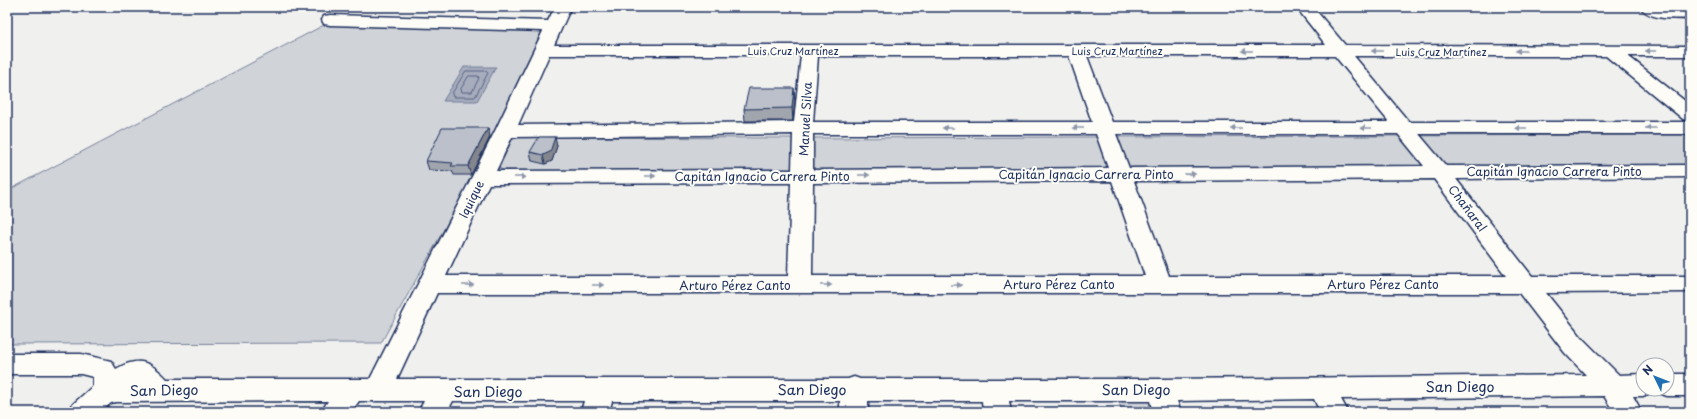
<svg xmlns="http://www.w3.org/2000/svg" width="1697" height="419" viewBox="0 0 1697 419" font-family="'Playpen Sans',sans-serif">
<style>
.green{fill:#d0d3d8;stroke:#76819b}
.water{fill:#a7adbd;stroke:#6f7b97}
.lines{fill:none;stroke-linecap:round;stroke-linejoin:round}
.shore{stroke:#536184;stroke-width:1}
.minor-casing{stroke:#1b2f5e;stroke-width:3}
.minor{fill:#fdfcf7;fill-rule:evenodd}
.wall{fill:#a1a5ae;stroke:#1b2f5e}
.shaded-wall{fill:#83868d;stroke:#1b2f5e}
.building{fill:#bbc0ca;stroke:#1b2f5e}
.oneway{fill:#8c96aa}
.labels{text-anchor:middle;dominant-baseline:central;stroke-width:4;stroke-linejoin:round;paint-order:stroke}
.far-street-label{font-size:10px;fill:#1b2f5e;stroke:#fdfcf7}
.street-label{font-size:12px;fill:#1b2f5e;stroke:#fdfcf7}
.near-street-label{font-size:14px;fill:#1b2f5e;stroke:#fdfcf7}
</style>
<rect width="100%" height="100%" fill="#f0f0ee"/>
<filter id="ink" filterUnits="userSpaceOnUse"><feTurbulence type="fractalNoise" baseFrequency=".025" numOctaves="2"/><feDisplacementMap in="SourceGraphic" scale="8" xChannelSelector="R" yChannelSelector="G"/><feConvolveMatrix kernelMatrix="1 2 1 2 8 2 1 2 1" color-interpolation-filters="sRGB"/></filter>
<g filter="url(#ink)">
<path class="green" d="M324,25L543,30L495,137L381,343L7,344V191Z
M1690,135V168L601,172L503,170L499,168L512,140L518,137L797,138Z
M1117,395H1147L1153,412H1122Z"/>
<path class="water" d="M464,67H496L477,101H443Z"/>
<g class="lines">
<path class="shore" d="M466,71H486L488,73L475,97H453L452,94Z
M469,76H478L479,78L472,92H462L461,89Z"/>
<g class="minor-casing">
<path id="minor" d="M555,7H571L554,45H1326L1296,7H1313L1345,45L1690,46V56H1628L1690,105V121L1683,119L1606,56H1354L1409,122H1690V134H1419L1446,166L1690,165V177L1456,179L1532,276H1690V292L1546,293L1583,339L1619,375L1643,374V389H1654L1653,392L1643,396H1633L1642,412H1614L1604,396L1341,399L1348,412H1320L1314,399L1177,401L1181,412H1153L1150,401H1009L1011,412H983L982,401H868V412H840V401H612L609,412H581L584,401H453L447,412H418L424,401H359L351,412H321L328,401L116,402L111,403L101,412H69L73,404L93,386V377L81,374H7V354H81L111,361L116,369C139,356 150,361 167,379H370L495,131L543,31L330,25L324,24L322,20L324,16L330,15L548,21ZM549,55H801L794,122L518,125ZM818,56H1069L1092,122H813ZM1087,56H1335L1389,122H1112ZM793,134L792,170L496,171L512,137ZM813,134H1096L1108,168L813,170ZM1116,134H1398L1424,166L1129,168ZM1434,179L1506,276H1169L1134,181ZM1112,181L1145,276H812L813,183ZM791,183L788,276H446L489,184ZM437,293H1519L1565,353L1586,375L1160,379H860L854,377L848,379H397Z
M1640,7L1690,9V19C1675,18 1650,21 1640,7Z
M1667,374H1690V396H1667L1657,392L1656,389H1667Z"/>
</g>
<use href="#minor" class="minor"/>
</g>
<path class="wall" d="M795,101L793,121H745L744,109Z
M488,128L490,137L471,175H454L452,171L429,170L426,161Z
M555,137L557,146L552,161L545,164L532,161L530,152Z"/>
<path class="shaded-wall" d="M794,88L795,101L793,121L792,108Z
M488,128L490,137L471,175L468,166Z
M555,137L557,146L552,161L545,164L543,155Z"/>
<path class="building" d="M749,88H794L792,108L744,109Z
M442,128H488L468,166H451L453,163L426,161Z
M539,137H555L550,152L543,155L530,152Z"/>
<defs><path id="oneway-solid" d="M-6-.8H1V-3.2L6.5 0L1 3.2V.8H-6Z"/></defs>
<g class="oneway">
<use href="#oneway-solid" transform="translate(1247 51) rotate(-180)"/>
<use href="#oneway-solid" transform="translate(1377 51) rotate(-180)"/>
<use href="#oneway-solid" transform="translate(1521 51) rotate(-180)"/>
<use href="#oneway-solid" transform="translate(1651 51) rotate(-180)"/>
<use href="#oneway-solid" transform="translate(948 128) rotate(180)"/>
<use href="#oneway-solid" transform="translate(1078 128) rotate(180)"/>
<use href="#oneway-solid" transform="translate(1236 128) rotate(180)"/>
<use href="#oneway-solid" transform="translate(1366 128) rotate(180)"/>
<use href="#oneway-solid" transform="translate(1521 128) rotate(180)"/>
<use href="#oneway-solid" transform="translate(1651 128) rotate(180)"/>
<use href="#oneway-solid" transform="translate(1190 174) rotate(-1)"/>
<use href="#oneway-solid" transform="translate(864 175)"/>
<use href="#oneway-solid" transform="translate(650 176)"/>
<use href="#oneway-solid" transform="translate(520 177)"/>
<use href="#oneway-solid" transform="translate(468 285)"/>
<use href="#oneway-solid" transform="translate(598 285)"/>
<use href="#oneway-solid" transform="translate(826 285)"/>
<use href="#oneway-solid" transform="translate(956 285)"/>
</g>
</g>
<g class="labels">
<g class="far-street-label">
<text x="793" y="50">Luis Cruz Martínez</text>
<text x="1117" y="50">Luis Cruz Martínez</text>
<text x="1441" y="51">Luis Cruz Martínez</text>
</g>
<g class="street-label">
<text transform="translate(805 119) rotate(-87)">Manuel Silva</text>
<text x="1554" y="171">Capitán Ignacio Carrera Pinto</text>
<text x="1086" y="174">Capitán Ignacio Carrera Pinto</text>
<text x="762" y="176">Capitán Ignacio Carrera Pinto</text>
<text transform="translate(471 199) rotate(-64)">Iquique</text>
<text transform="translate(1468 208) rotate(53)">Chañaral</text>
<text x="1059" y="284">Arturo Pérez Canto</text>
<text x="1383" y="284">Arturo Pérez Canto</text>
<text x="735" y="285">Arturo Pérez Canto</text>
</g>
<g class="near-street-label">
<text x="1460" y="386">San Diego</text>
<text x="812" y="389">San Diego</text>
<text x="1136" y="389">San Diego</text>
<text transform="translate(164 390) rotate(-1)">San Diego</text>
<text x="488" y="391">San Diego</text>
</g>
</g>
<rect width="1697" height="419" fill="none" stroke="#fdfcf7" stroke-width="24"/>
<rect x="12" y="12" width="1673" height="395" fill="none" stroke="#1b2f5e" stroke-width="1.5" filter="url(#ink)"/>
<g transform="translate(1655 377) rotate(313)"><circle r="19" fill="#fdfcf7" stroke="#a3aaba"/>
<path d="M0-3L7 15L0 10L-7 15Z" fill="#1f6fb2"/>
<text y="-6" font-size="11" font-weight="bold" text-anchor="middle" fill="#1b2f5e">N</text>
</g>
</svg>
